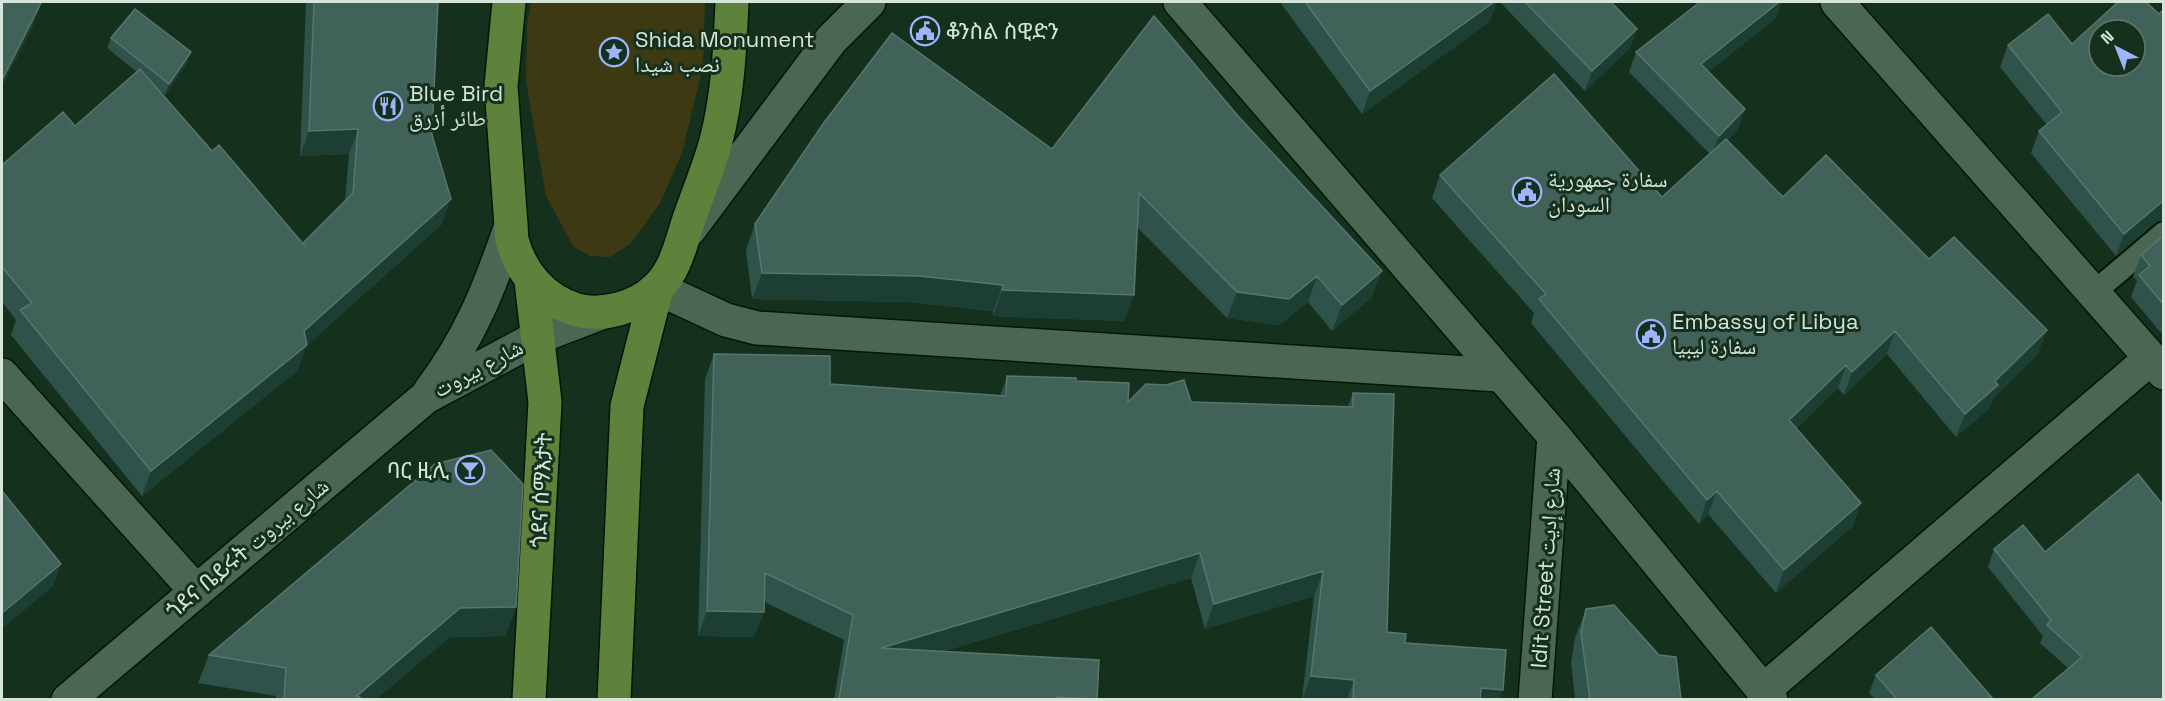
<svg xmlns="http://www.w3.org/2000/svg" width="2165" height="701" viewBox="0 0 2165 701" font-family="'Space Grotesk','Noto Naskh Arabic','Noto Sans Ethiopic',sans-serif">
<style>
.green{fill:#3d3a13}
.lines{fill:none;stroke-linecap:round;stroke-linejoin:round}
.service-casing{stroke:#011808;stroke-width:26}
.minor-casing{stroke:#011808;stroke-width:36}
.secondary-casing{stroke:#011808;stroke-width:36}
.primary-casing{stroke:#011808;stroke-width:36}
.service{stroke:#4b6753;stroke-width:22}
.minor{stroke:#4b6753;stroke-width:33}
.secondary{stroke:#4b6753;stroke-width:33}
.primary{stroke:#5e813c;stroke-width:33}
.wall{fill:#2f524a}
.shaded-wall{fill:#1d3e32}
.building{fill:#406259;stroke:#58766d;stroke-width:1.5;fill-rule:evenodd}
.labels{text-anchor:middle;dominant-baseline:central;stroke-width:6;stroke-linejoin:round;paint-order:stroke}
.poi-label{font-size:22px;fill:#d5e5d9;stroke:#16301e;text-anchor:start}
.street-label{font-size:22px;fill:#d5e5d9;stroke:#16301e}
</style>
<rect width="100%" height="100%" fill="#16301e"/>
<path class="green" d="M531,2H705L703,66L682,153L660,203L631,243L610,257L590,256L573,246L546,196L526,81L527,27Z"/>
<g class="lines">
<g class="service-casing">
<path id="service" d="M2093,293L2164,233"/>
</g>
<g class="minor-casing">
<path id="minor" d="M1180,2L1554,436L1771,700
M1837,2L2164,373
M657,288L726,320L757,328L1499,375
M2,375L196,591
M1764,690L2151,358
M1535,700L1554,436"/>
</g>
<g class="secondary-casing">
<path id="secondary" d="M689,230L831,40L869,2
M430,391C470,338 490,287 511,225
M68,700L426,397L538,337L606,311"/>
</g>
<g class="primary-casing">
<path id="primary" d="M509,2L501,86L512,240C521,273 543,300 577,310C603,317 638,307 657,288C676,270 681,243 689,219C698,193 709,167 716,141C728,95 730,48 732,2
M529,700L545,402L531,281
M614,700L627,406L657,288"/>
</g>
<use href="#service" class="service"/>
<use href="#minor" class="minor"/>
<use href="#secondary" class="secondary"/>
<use href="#primary" class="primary"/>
</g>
<path class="wall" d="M306,2H438L432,135L442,224L306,346L298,370L142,496L11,335L16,320L2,302V165L75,126L137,72L107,48L111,38L187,63L165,95L158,89L212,151L303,244L304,242L345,201L349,154L300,156Z
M1280,2H1497L1489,22L1362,114Z
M1500,2H1611L1637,29L1630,48L1585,91Z
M2159,14L2156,222L2116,256L2031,153L2039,131L2047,125L2000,67L2008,45L2072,44Z
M1776,18L1708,72L1745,109L1738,129L1727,140L1783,197L1929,259L2038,354L1993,398L1990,408L1956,437L1887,354L1844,395L1838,388L1797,428L1853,526L1776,593L1708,514L1699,524L1531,323L1534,313L1432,198L1440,175L1662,197L1710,154L1629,72L1636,52Z
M1052,149L1372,297L1332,331L1308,302L1279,325L1227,318L1137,227L1134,295L1124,321L993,316V311L909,302L752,299L746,250L755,224Z
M2163,236V335L2131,297L2137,281L2133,277L2141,255Z
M714,354L830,384L1000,396L1007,376L1076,381L1128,402H1191L1348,406L1353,393L1387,632L1500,699H1302L1314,596L1205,629L1191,578L944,651L1097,699H834L844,640L764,602V612L754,637L698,636L705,379Z
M435,464L506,636L450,637L376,699H276V696L198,683L209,655Z
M1994,549L2045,552L2163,699L2069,669L2040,643L2043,636L1988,567Z
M1586,609L1681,699H1575L1571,662L1575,638Z
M1876,675L1993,699H1875L1869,693Z"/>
<path class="shaded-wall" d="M1494,2H1497L1489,22L1362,114L1370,91Z
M1779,2H1782L1776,18L1693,84L1701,64Z
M41,3L33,26L2,87V80Z
M1637,29L1630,48L1585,91L1592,71Z
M191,52L187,63L165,95L169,84Z
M1745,109L1738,129L1711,156L1719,136Z
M358,129L349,154L300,156L309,131Z
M451,199L442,224L306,346L298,370L142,496L151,471L304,331Z
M2163,201V221L2156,222L2116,256L2124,234Z
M1382,271L1372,297L1332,331L1342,305Z
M762,273L919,276L1003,285L993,311L909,302L752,299Z
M1317,276L1308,302L1279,325L1227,318L1237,292Z
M1002,290L1134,295L1124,321L993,316Z
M2047,330L2038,354L1993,398L1990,408L1956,437L1965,414L1995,381Z
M1895,331L1887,354L1844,395L1852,372Z
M1846,365L1838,388L1781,443L1789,420Z
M1717,491L1708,514L1699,524L1707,500Z
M1861,503L1853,526L1776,593L1784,570Z
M1200,553L1191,578L871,673L881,648Z
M61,564L53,586L2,629V613Z
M1323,571L1314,596L1205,629L1214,604Z
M516,607L506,636L450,637L376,699H356L357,696L460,608Z
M707,611L764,612L754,637L698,636Z
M1311,676L1354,680L1347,699H1302Z
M1481,688L1503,690L1500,699H1477Z
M1056,697L1097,699H1055Z"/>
<path class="building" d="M2,2H39L41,3L2,80Z
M314,2H438L432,135L451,199L304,331L307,345L151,471L20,310L32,303L2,267V165L63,112L75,126L140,69L212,151L219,145L304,245V242L353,193L358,129L309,131Z
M1305,2H1494L1370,91Z
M1525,2H1611L1637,29L1592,71Z
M1700,2H1779L1701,64L1745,109L1719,136L1636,52Z
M2118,2H2146L2159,14L2163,10V201L2124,234L2039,131L2062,112L2008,45L2048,14L2072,44ZM2099,30H2135V66H2099Z
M135,9L191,52L169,84L111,38Z
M1154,16L1238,116L1382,271L1342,305L1317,276L1289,299L1237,292L1139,193L1134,295L1002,290L1003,285L919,276L762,273L755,224L823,124L892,33L1052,149Z
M1554,74L1662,197L1726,139L1783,197L1826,155L1929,259L1954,237L2047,330L1995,381L1998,385L1965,414L1895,331L1852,372L1846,365L1789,420L1861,503L1784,570L1717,491L1707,500L1539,299L1546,294L1440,175Z
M2163,236V304L2139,275L2150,266L2141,255Z
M714,354L830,356V384L1006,396L1007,376L1076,378V381L1129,383L1128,402L1146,384L1166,385L1184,380L1191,402L1353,407V393L1394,394L1387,632L1406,634L1405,643L1506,650L1503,690L1481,688L1480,699H1353L1354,680L1311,676L1323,571L1214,604L1200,553L881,648L1099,660L1097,699L1056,697L1057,699H839L853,615L765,573L764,612L707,611Z
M491,450L523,484L516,607L460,608L357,696L362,699H284L286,668L209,655L435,464Z
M2138,474L2163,505V699H2032L2082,657L2047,625L2051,620L1994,549L2023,525L2045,552Z
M2,491L61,564L2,613Z
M1614,605L1659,655L1676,657L1681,699H1590L1581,633L1586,609Z
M1931,627L1993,699H1897L1876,675Z"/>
<defs>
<g id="civic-ring" transform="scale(1.5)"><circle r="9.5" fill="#16301e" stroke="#a0b3fd" stroke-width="1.5"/><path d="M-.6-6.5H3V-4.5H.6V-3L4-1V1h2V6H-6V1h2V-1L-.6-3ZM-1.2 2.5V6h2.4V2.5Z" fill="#a0b3fd"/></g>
<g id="sight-ring" transform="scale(1.5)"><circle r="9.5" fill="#16301e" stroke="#a0b3fd" stroke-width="1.5"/><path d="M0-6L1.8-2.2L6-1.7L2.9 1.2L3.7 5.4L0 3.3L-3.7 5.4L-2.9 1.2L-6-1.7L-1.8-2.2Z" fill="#a0b3fd"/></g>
<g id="restaurant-ring" transform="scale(1.5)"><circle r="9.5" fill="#16301e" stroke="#a0b3fd" stroke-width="1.5"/><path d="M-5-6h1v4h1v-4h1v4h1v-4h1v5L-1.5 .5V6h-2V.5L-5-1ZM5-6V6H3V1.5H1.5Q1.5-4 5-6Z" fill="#a0b3fd"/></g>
<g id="bar-ring" transform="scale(1.5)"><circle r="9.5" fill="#16301e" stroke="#a0b3fd" stroke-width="1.5"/><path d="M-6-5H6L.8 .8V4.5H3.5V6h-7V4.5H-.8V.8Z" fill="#a0b3fd"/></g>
</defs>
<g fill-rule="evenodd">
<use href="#civic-ring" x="925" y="31"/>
<use href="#sight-ring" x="614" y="52"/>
<use href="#restaurant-ring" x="388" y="106"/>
<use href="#civic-ring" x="1527" y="192"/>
<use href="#civic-ring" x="1651" y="334"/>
<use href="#bar-ring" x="470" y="470"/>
</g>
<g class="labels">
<g class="poi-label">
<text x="946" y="31">ቆንስል ስዊድን</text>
<text x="635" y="39">Shida Monument<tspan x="635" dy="25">نصب شيدا</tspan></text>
<text x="409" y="93">Blue Bird<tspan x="409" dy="25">طائر أزرق</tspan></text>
<text x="1548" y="179">سفارة جمهورية<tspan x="1548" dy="25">السودان</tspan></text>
<text x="1672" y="321">Embassy of Libya<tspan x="1672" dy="25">سفارة ليبيا</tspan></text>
<text x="449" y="470" text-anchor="end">ባር ዚሊ</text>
</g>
<g class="street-label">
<text transform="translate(478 368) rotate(-28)">شارع بيروت</text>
<text transform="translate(541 490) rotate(-87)">ጎደና ሰማእታት</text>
<text transform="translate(247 548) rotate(-40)">ጎደና ቤይሩት شارع بيروت</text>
<text transform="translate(1545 568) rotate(-86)">Idit Street شارع إديت</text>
</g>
</g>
<rect width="2165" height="701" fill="none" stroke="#d5e5d9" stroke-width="6"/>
<g transform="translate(2117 48) rotate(318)"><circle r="28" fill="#16301e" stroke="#627869" stroke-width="1.5"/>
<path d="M0-4.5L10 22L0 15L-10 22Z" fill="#a0b3fd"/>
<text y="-9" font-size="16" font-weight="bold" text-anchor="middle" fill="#d5e5d9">N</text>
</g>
</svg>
